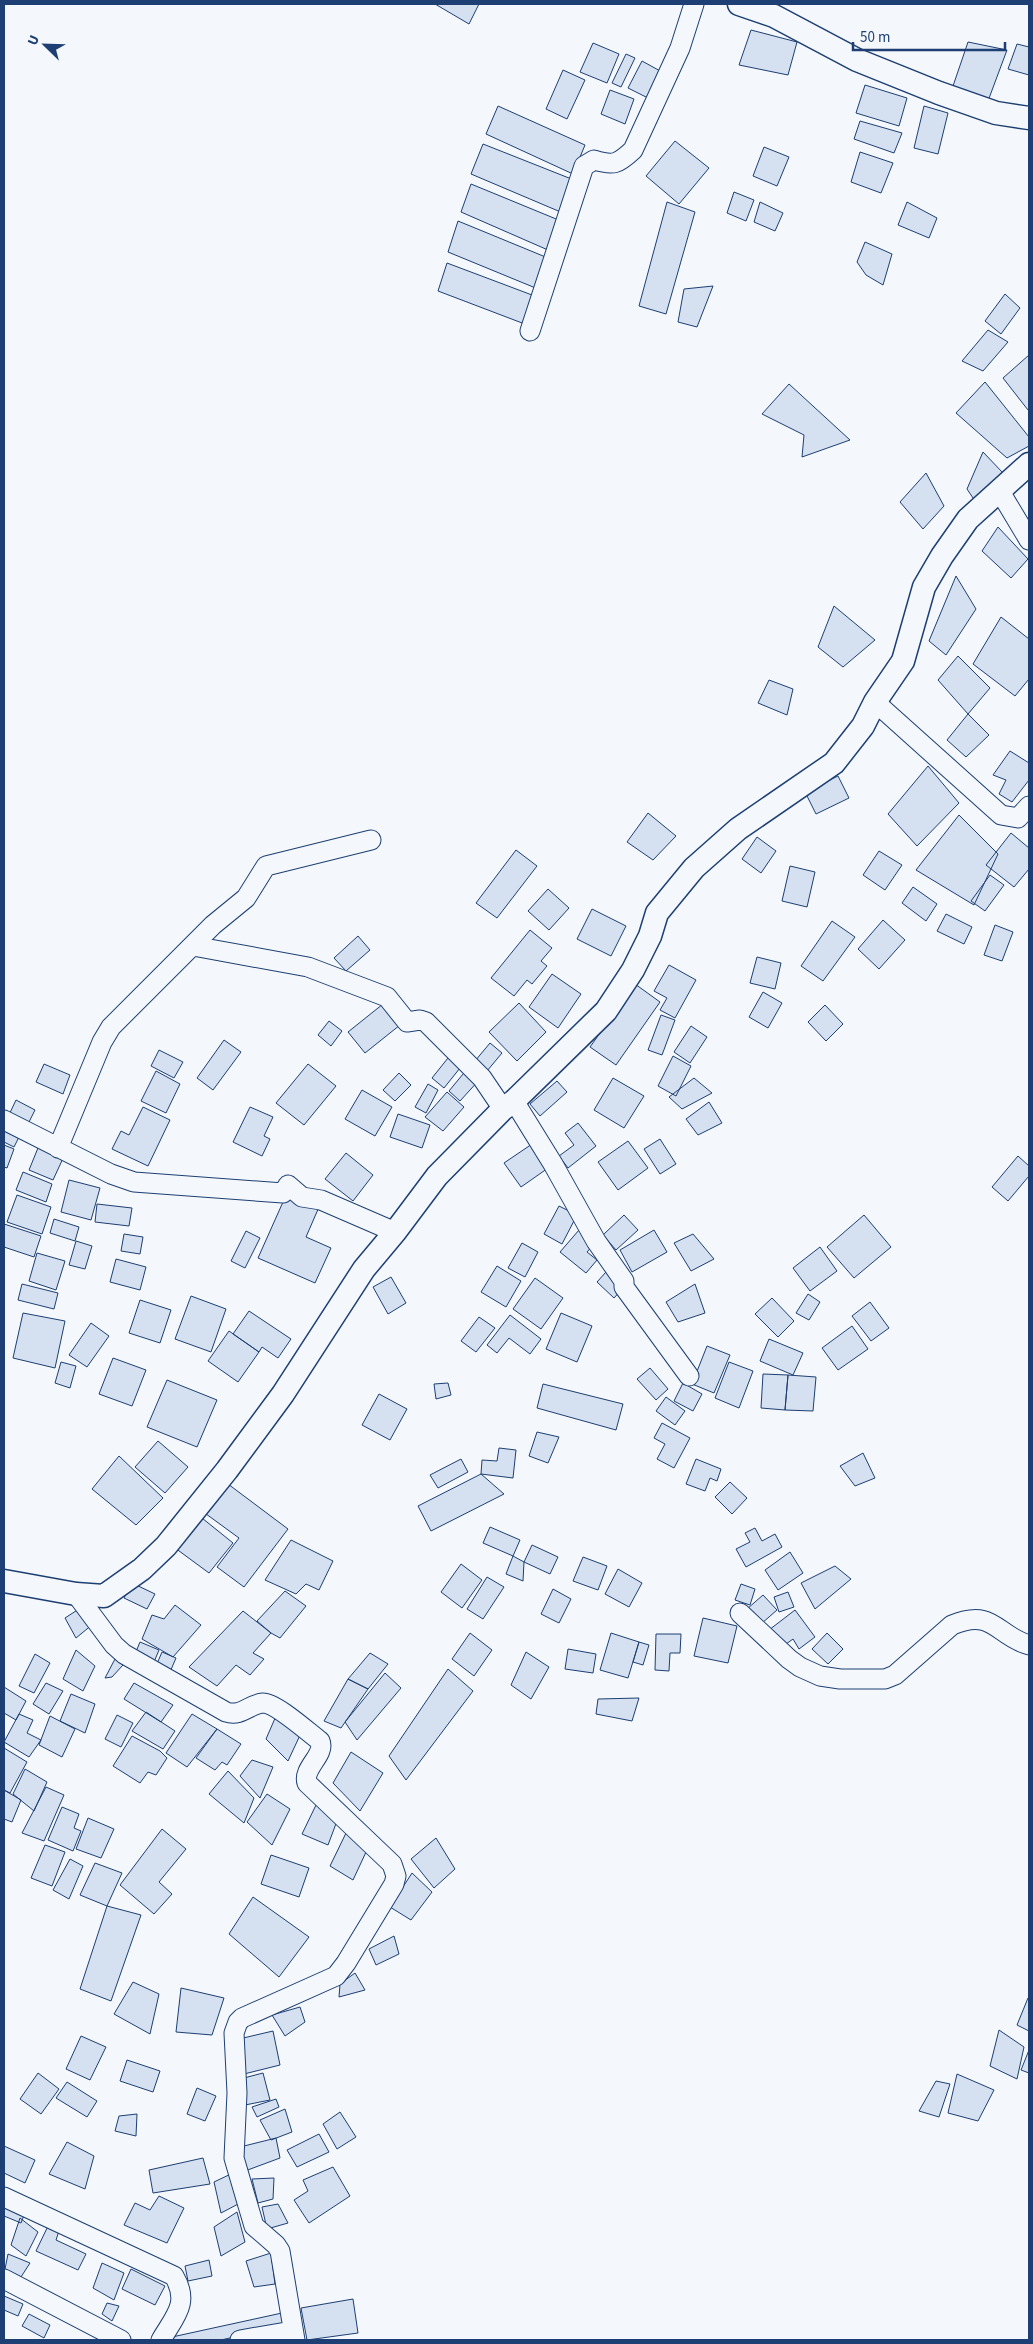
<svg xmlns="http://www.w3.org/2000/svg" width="1033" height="2344" viewBox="0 0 1033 2344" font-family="'Source Sans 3',sans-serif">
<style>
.building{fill:#d5e0f0;stroke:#1d3f73}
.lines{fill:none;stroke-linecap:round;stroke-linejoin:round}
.minor-casing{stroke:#1d3f73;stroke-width:21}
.tertiary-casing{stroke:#1d3f73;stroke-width:25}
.minor{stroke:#f4f7fb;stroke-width:19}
.tertiary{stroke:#f4f7fb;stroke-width:22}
</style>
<rect width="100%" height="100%" fill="#f4f7fb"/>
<path class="building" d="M435,4H479L469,24Z
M751,30L797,42L788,75L739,65Z
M968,42L1007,50L988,101L952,89Z
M593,43L619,54L607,83L580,72Z
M1017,44L1029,47V75L1008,69Z
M626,54L635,58L621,87L612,83Z
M642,61L662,72L648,98L628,88Z
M563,70L585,80L567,119L546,109Z
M865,85L907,98L899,126L856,113Z
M610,90L634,99L625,124L601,114Z
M498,106L585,145L573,174L486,134Z
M924,106L948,113L938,154L914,148Z
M860,121L902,133L894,153L854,139Z
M675,141L709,168L679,204L646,176Z
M483,144L574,180L563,213L471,174Z
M764,147L789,157L777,186L753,176Z
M860,152L893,163L881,193L851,182Z
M471,184L561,221L548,250L461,212Z
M734,192L754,200L746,221L727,213Z
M667,202L695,212L666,314L639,306Z
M760,202L783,213L775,231L754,222Z
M907,202L937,218L929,238L898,225Z
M458,221L548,258L538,289L448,252Z
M865,242L892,254L883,285L866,275L857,262Z
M447,263L540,298L530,326L438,291Z
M713,286L697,327L678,322L684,289Z
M1005,294L1020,308L1001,334L985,321Z
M988,330L1008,342L983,371L962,361Z
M1029,355V409L1028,410L1003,378Z
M985,382L1029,437V446L1007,458L956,413Z
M789,384L850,440L802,457L804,435L762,414Z
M983,452L1004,474L977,504L967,489Z
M926,473L944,506L923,529L900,502Z
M998,527L1028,559L1011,578L982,551Z
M956,576L976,609L946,655L929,641Z
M834,606L875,640L843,667L818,647Z
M1001,617L1029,639V679L1015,696L973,664Z
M958,656L990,688L968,714L938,680Z
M769,680L793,689L787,715L758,703Z
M968,714L989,735L966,757L947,740Z
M1010,751L1029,763V780L1012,802L999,794L1006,780L993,775Z
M928,766L959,803L917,846L888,814Z
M838,776L849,798L816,814L805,792Z
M648,813L676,836L653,860L627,842Z
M959,815L998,854L974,905L916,870Z
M1011,833L1029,848V869L1014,887L986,865Z
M757,837L776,851L761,873L742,859Z
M516,850L537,866L497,918L476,903Z
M879,851L902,865L885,890L863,875Z
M790,866L815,872L807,907L782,901Z
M990,875L1004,885L985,911L971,901Z
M913,887L937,904L926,921L902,903Z
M548,889L569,908L549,930L528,911Z
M592,909L626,926L611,956L577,939Z
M946,914L972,927L964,944L937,931Z
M883,920L905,940L879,969L858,949Z
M832,921L855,937L823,981L801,966Z
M995,925L1013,932L1002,961L984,955Z
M530,930L552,948L541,961L547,966L532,984L527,980L514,996L491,978Z
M358,936L370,950L346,971L334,958Z
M757,957L781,963L775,989L750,983Z
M669,965L696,980L675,1018L660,1010L667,998L654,991Z
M552,974L581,994L558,1028L529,1007Z
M635,984L660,1002L616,1065L590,1047Z
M763,992L782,1003L768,1028L749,1017Z
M519,1003L546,1032L517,1061L489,1032Z
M383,1004L400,1025L365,1053L348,1032Z
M825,1005L843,1024L826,1041L808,1022Z
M661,1015L675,1020L662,1055L648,1050Z
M329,1021L342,1031L331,1046L318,1035Z
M691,1026L707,1037L690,1063L674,1052Z
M224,1040L241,1052L213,1090L197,1078Z
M490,1043L502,1053L487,1071L475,1061Z
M159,1050L183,1062L174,1078L151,1066Z
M673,1056L691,1066L676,1096L658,1086Z
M448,1058L460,1068L444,1088L432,1078Z
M44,1064L70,1075L63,1094L36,1082Z
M308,1064L336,1086L304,1125L276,1103Z
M468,1068L480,1079L460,1101L449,1091Z
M156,1071L180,1084L166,1113L141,1101Z
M399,1073L411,1085L395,1101L383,1090Z
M613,1078L644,1096L624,1128L594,1110Z
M694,1078L712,1093L682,1109L669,1097Z
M557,1081L567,1092L540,1116L530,1104Z
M428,1084L438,1090L426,1113L415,1107Z
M362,1090L392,1107L375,1136L345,1119Z
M447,1092L464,1107L443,1131L425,1117Z
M16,1100L35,1110L26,1128L8,1117Z
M709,1102L722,1123L698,1135L686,1119Z
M143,1107L170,1120L148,1166L112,1149L121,1131L129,1135Z
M250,1107L273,1117L264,1136L270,1139L262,1156L233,1142Z
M398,1114L430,1125L422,1148L390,1137Z
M578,1123L596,1146L568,1168L559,1156L574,1145L565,1133Z
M4,1125L21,1133L14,1147L4,1142Z
M660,1139L676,1164L660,1174L644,1149Z
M628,1141L648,1168L618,1190L598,1162Z
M535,1142L551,1166L521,1187L504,1163Z
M40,1143L65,1154L53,1180L29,1170Z
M4,1145L14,1149L7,1168L4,1167Z
M346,1153L373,1175L353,1201L325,1179Z
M1018,1156L1029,1166V1176L1008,1201L992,1187Z
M23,1172L52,1184L46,1202L16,1190Z
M69,1180L100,1188L91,1220L61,1212Z
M287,1193L319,1207L306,1237L331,1248L315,1283L258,1258Z
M17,1195L51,1207L42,1234L7,1222Z
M97,1204L132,1208L129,1226L95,1222Z
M559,1206L577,1215L562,1244L544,1234Z
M624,1215L638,1230L616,1250L603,1235Z
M864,1215L891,1247L854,1278L827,1247Z
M54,1219L79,1227L75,1241L50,1233Z
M4,1224L41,1236L34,1257L4,1247Z
M579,1230L595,1243L587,1252L597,1260L586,1273L560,1252Z
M654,1230L667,1252L632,1272L620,1250Z
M246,1231L260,1238L245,1268L231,1261Z
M124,1234L143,1237L140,1254L121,1251Z
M693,1234L714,1259L691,1271L674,1243Z
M76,1241L92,1246L85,1269L69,1265Z
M522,1243L538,1252L525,1277L508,1268Z
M820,1247L837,1271L810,1291L793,1268Z
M37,1253L65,1261L56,1290L29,1281Z
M116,1259L146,1267L140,1290L110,1282Z
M497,1266L521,1281L506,1307L481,1292Z
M606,1272L623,1288L614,1298L597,1282Z
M391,1277L406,1303L388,1314L373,1287Z
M535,1278L563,1298L541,1329L513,1309Z
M22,1284L58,1293L54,1309L18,1300Z
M695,1284L705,1313L678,1322L666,1302Z
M808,1294L820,1302L809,1320L796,1313Z
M191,1296L226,1309L211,1352L175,1339Z
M772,1298L794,1321L778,1337L755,1314Z
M140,1300L171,1310L160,1343L129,1333Z
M870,1302L889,1328L871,1341L852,1316Z
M249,1311L291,1339L278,1358L262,1347L259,1352L233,1334Z
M23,1313L65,1321L55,1368L13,1358Z
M561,1313L592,1326L577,1362L546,1349Z
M510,1315L541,1339L530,1354L509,1338L497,1353L487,1345Z
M479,1317L495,1328L476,1352L461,1341Z
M91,1323L109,1336L87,1367L69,1355Z
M852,1326L868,1349L838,1370L822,1348Z
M229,1331L259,1352L238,1382L208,1361Z
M769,1339L803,1353L793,1375L760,1361Z
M707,1346L730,1355L714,1393L692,1384Z
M113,1358L146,1370L132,1406L99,1394Z
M61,1362L76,1366L70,1388L55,1383Z
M729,1362L753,1371L739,1408L715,1398Z
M650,1368L668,1389L656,1400L637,1379Z
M763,1374L788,1375L785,1410L761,1408Z
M788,1375L816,1377L813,1411L785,1410Z
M167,1380L217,1400L197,1447L147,1427Z
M448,1383L451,1395L436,1399L434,1384Z
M683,1383L702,1394L693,1411L674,1401Z
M543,1384L623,1404L616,1430L537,1408Z
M379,1394L407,1409L390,1440L362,1425Z
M666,1397L685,1411L675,1425L656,1411Z
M662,1423L690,1438L674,1468L657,1459L665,1444L654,1438Z
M537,1432L559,1437L548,1463L529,1456Z
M158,1441L188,1467L165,1493L135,1467Z
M499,1448L516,1450L513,1478L481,1474L482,1460L497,1461Z
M863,1453L875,1478L855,1486L840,1466Z
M119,1456L163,1498L136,1525L92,1489Z
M461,1459L468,1472L438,1488L430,1475Z
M696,1459L721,1469L717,1481L710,1478L705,1491L686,1484Z
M481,1474L504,1494L431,1531L418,1506Z
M224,1481L288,1529L244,1587L217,1567L239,1538L202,1511Z
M730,1482L747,1498L732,1514L715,1497Z
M197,1514L233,1543L209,1573L171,1545Z
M490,1527L520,1540L513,1556L483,1543Z
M755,1528L762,1541L775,1534L782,1547L746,1567L736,1549L750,1542L745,1533Z
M291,1540L333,1561L319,1590L306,1584L296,1594L265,1580Z
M532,1545L558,1557L550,1574L524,1562Z
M790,1552L803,1573L778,1590L765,1570Z
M513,1556L524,1562L523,1581L506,1574Z
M583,1557L607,1566L598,1590L573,1581Z
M461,1564L482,1580L462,1608L441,1592Z
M835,1566L851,1579L815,1609L801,1583Z
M618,1569L642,1583L629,1607L605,1594Z
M487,1577L504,1587L483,1619L467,1609Z
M132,1583L155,1594L147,1609L124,1598Z
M741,1584L755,1589L750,1605L735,1600Z
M553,1589L571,1599L559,1623L541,1614Z
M285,1591L306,1606L280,1638L271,1633L257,1621Z
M788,1592L794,1607L779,1612L774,1597Z
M763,1595L777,1610L761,1624L747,1609Z
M175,1605L201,1625L173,1657L142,1639L152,1615L164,1619Z
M82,1607L93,1624L76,1638L65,1618Z
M795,1610L815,1637L799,1649L793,1639L782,1647L769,1630Z
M243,1611L271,1633L253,1653L264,1659L250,1675L236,1665L217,1686L189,1667Z
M703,1618L737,1626L728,1663L694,1656Z
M470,1633L492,1650L474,1676L452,1659Z
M611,1633L639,1642L628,1678L600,1670Z
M827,1633L843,1649L828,1664L812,1649Z
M656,1634H681L680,1653H670L669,1671L655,1670Z
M140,1642L159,1650L154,1662L135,1654Z
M639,1642L649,1645L643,1665L633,1662Z
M568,1649L596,1654L593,1673L565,1669Z
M76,1650L95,1666L83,1691L63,1679Z
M162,1652L176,1658L170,1672L156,1666Z
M526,1652L549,1667L531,1699L511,1685Z
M370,1653L388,1664L368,1689L348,1679Z
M35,1654L50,1663L34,1693L19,1686Z
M115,1659L123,1665L112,1677L105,1678Z
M448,1669L473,1691L406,1780L389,1756Z
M385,1673L401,1688L357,1740L345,1722Z
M348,1679L368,1689L341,1728L324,1721Z
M46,1683L63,1691L49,1714L33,1704Z
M134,1683L173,1705L161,1722L124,1699Z
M4,1687L26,1701L16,1720L4,1713Z
M71,1694L95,1704L85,1733L60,1721Z
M639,1698L632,1721L596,1714L598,1699Z
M146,1712L175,1731L163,1749L132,1731Z
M19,1714L33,1720L27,1733L41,1740L29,1757L4,1742Z
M192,1714L217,1729L187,1767L166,1753Z
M117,1715L133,1723L121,1747L105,1739Z
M50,1716L75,1729L62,1757L39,1745Z
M276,1716L301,1733L288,1761L266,1739Z
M217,1729L241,1744L227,1765L222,1762L215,1770L196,1758Z
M132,1736L160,1751L167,1758L156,1775L148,1772L140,1783L113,1766Z
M4,1748L27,1762L10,1793L4,1790Z
M351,1752L383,1773L360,1811L333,1783Z
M252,1760L273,1767L260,1798L240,1776Z
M25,1769L47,1782L34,1811L13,1794Z
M228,1771L254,1798L244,1823L209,1794Z
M46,1787L64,1795L44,1841L22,1833Z
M4,1790L21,1800L12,1822L4,1819Z
M267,1794L290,1809L272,1845L247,1822Z
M316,1805L337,1821L328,1845L302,1834Z
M62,1807L79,1814L74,1828L81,1831L73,1851L48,1840Z
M88,1818L114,1829L101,1858L76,1849Z
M162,1829L186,1849L159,1882L172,1894L154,1914L120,1885Z
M347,1831L367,1850L353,1880L330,1866Z
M436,1838L455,1869L434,1888L411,1859Z
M45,1845L65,1852L52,1886L31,1878Z
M271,1855L309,1868L299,1897L261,1884Z
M70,1859L83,1866L69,1899L53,1890Z
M95,1863L122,1873L107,1906L80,1895Z
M412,1873L432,1892L411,1920L390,1907Z
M253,1897L309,1937L279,1977L229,1934Z
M107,1906L141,1915L111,2001L80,1989Z
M394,1936L399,1954L376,1965L369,1949Z
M355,1973L365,1990L339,1997L340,1984Z
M133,1982L159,1994L150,2034L114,2014Z
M181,1988L224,1998L212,2035L176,2032Z
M1028,1998L1029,1999V2031L1017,2025Z
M300,2007L305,2022L285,2036L272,2015Z
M999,2030L1024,2047L1017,2079L990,2066Z
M273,2031L280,2065L244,2074L239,2039Z
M81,2036L106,2047L90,2080L66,2069Z
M1029,2050V2073L1021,2070Z
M127,2060L160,2071L153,2092L120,2081Z
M38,2073L59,2089L41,2114L20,2099Z
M263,2073L270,2100L240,2106V2079Z
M957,2074L994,2090L978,2121L948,2113Z
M936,2081L950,2084L939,2117L919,2111Z
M67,2082L97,2101L87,2117L56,2098Z
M197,2088L216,2096L205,2121L187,2114Z
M276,2099L279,2107L257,2117L252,2107Z
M285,2109L292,2132L271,2140L260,2120Z
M340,2112L356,2137L337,2149L323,2124Z
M137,2114L136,2136L115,2131L119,2116Z
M319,2134L329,2152L297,2167L287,2150Z
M276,2138L280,2158L245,2171L240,2147Z
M67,2142L94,2156L85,2189L49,2174Z
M4,2146L35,2160L25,2183L4,2173Z
M203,2158L210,2184L153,2193L149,2170Z
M333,2167L350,2196L309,2223L294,2200L308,2191L303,2180Z
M235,2172L242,2202L221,2213L214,2182Z
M274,2178L273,2199L258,2203L252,2179Z
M159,2196L184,2208L167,2243L124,2225L135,2203L150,2210Z
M4,2201L26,2210L21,2223L4,2216Z
M278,2204L288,2223L267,2229L262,2207Z
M237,2212L245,2242L221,2256L214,2227Z
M20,2218L38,2232L26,2256L11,2245Z
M49,2224L59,2231L56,2240L86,2254L78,2270L36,2251Z
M271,2253L275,2284L254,2287L246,2261Z
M8,2254L30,2263L21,2277L5,2269Z
M209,2260L212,2276L188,2281L185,2266Z
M102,2263L124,2273L114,2300L93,2288Z
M131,2269L165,2286L155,2305L122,2289Z
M4,2296L23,2304L18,2316L4,2310Z
M353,2299L358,2333L307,2340L301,2308Z
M107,2303L119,2306L112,2321L102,2314Z
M282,2313L283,2326L221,2340H173L172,2337Z
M29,2314L50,2325L44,2338L22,2326Z"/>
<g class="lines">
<g class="minor-casing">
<path id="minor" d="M530,331L584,166L594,160C614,166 618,164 633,150L680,48L694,4
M999,490L1029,540
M875,702L1001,815L1018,818L1029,806
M193,946L308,967L387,997L407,1022L420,1020L426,1022L482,1078L503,1109
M514,1101L553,1164L596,1241L624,1281V1287L689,1376
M4,1120L111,1174L134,1182L283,1193L288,1185L302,1197L321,1200L395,1232
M58,1148L102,1042L111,1027L213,925L246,898L266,866L371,840
M76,1594L114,1645L124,1654L226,1712C242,1717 249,1704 263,1703C276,1703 308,1732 320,1741C326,1755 302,1768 307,1783L392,1864L396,1876L394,1884L346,1963L336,1976L242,2018L238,2022L234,2033L237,2093L234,2158L254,2226L276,2245L280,2251L295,2340
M740,1613L789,1659L800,1667L820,1676L840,1679H885L895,1675L952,1625C994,1608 995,1635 1029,1645
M4,2197L174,2276C190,2303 175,2316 161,2340
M4,2279L121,2340
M240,2340L292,2331"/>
</g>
<g class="tertiary-casing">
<path id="tertiary" d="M739,4L774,16L857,60L939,93L996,113L1029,118
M4,1581L76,1594L104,1596L142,1569L166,1546L227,1470L283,1394L364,1269L395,1232L437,1176L503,1109L514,1101L606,1011L633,970L650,936L657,913L694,868L738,829L834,763L863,726L875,702L903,661L924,587L942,556L968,519L1029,464"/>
</g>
<use href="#minor" class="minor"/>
<use href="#tertiary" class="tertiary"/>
</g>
<rect width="1033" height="2344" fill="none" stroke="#1d3f73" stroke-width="10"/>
<g transform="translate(45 45) rotate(293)" stroke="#f4f7fb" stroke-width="4" paint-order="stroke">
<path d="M0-4L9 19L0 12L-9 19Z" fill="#1d3f73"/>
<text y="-8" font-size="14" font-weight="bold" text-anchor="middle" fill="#1d3f73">U</text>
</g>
<path d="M853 42v8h152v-8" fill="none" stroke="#1d3f73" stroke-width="2.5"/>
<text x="860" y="42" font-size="15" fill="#1d3f73" stroke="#f4f7fb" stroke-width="4" paint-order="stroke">50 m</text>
</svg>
